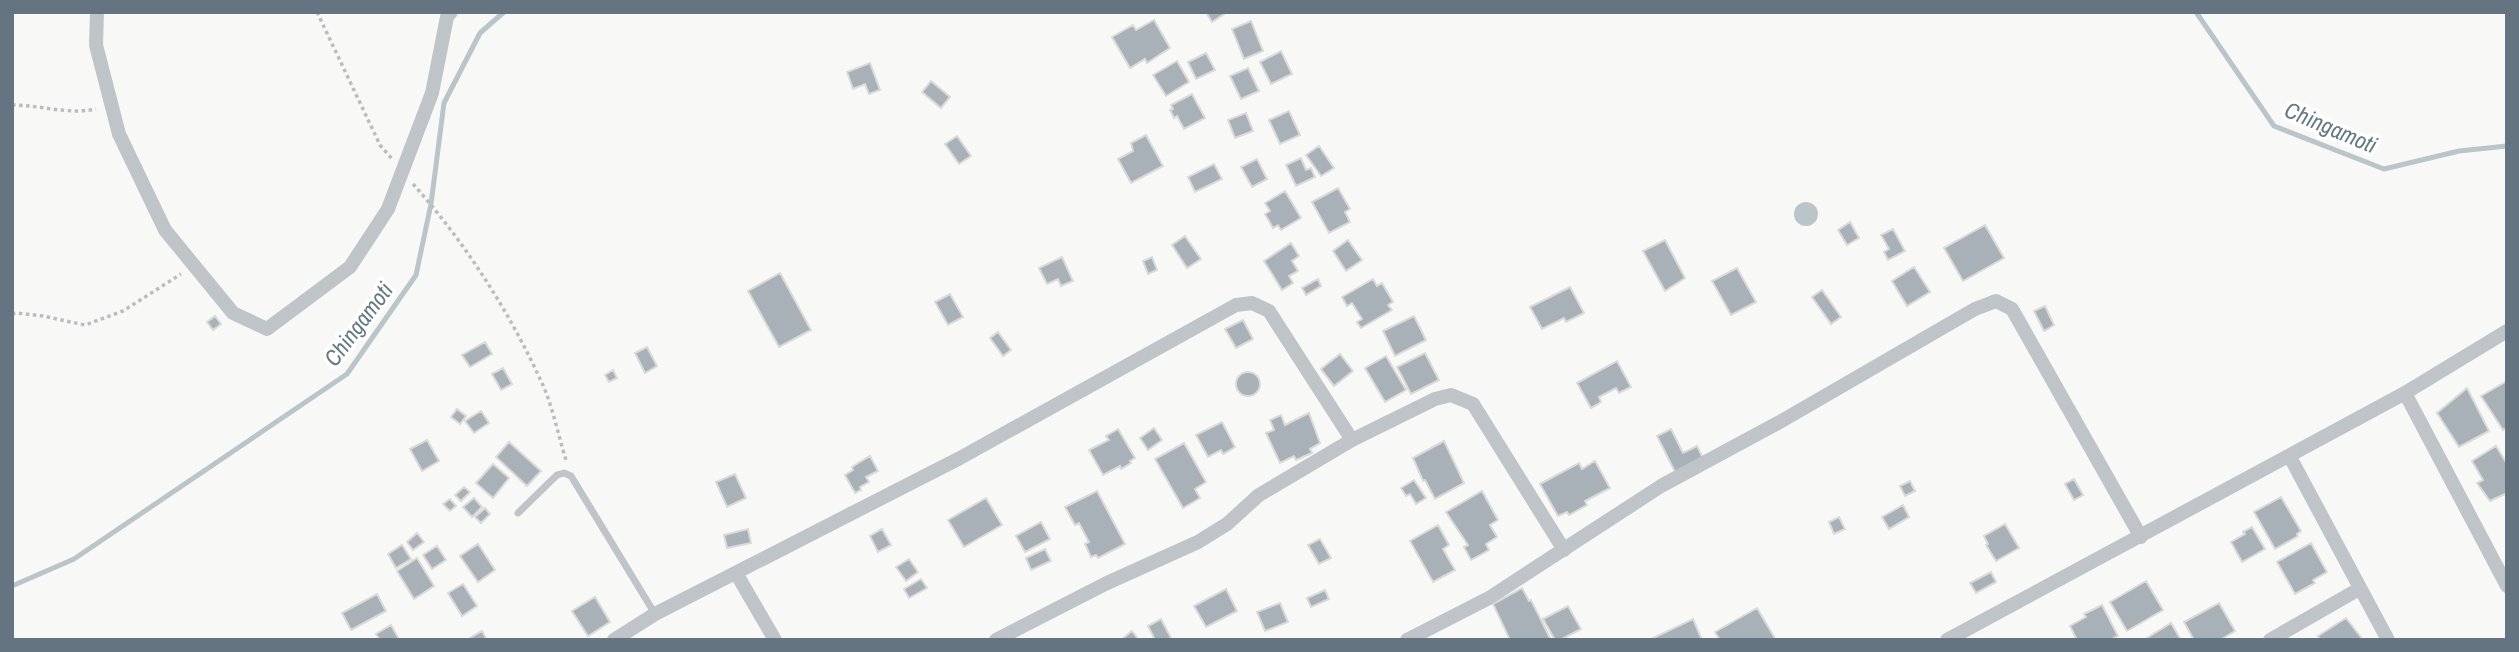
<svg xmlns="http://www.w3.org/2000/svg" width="2519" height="652" viewBox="0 0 2519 652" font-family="'Archivo Narrow',sans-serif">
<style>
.water{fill:#b9c5c9}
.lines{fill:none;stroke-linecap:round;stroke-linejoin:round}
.stream{stroke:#b9c5c9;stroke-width:5}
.building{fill:#a8b1b7;stroke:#dadad8;stroke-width:2}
.path{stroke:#babdc0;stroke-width:3.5;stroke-dasharray:3.5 3.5;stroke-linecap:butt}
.lane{stroke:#bfc4c8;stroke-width:7}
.street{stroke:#bfc4c8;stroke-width:14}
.labels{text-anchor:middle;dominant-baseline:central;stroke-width:7;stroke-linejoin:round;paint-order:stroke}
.water-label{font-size:23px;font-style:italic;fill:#647a81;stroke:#fff}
</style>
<rect width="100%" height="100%" fill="#f8f8f6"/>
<path class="water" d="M1794 214a12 12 0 1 1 24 0a12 12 0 1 1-24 0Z"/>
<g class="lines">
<path class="stream" d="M2196,12L2274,126L2384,169L2459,151L2507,146
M12,586L74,559L347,374L416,275L431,204L444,103L480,33L504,12"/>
</g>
<path class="building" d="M1206,12H1227L1212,22Z
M1154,20L1170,48L1147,63L1145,59L1130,68L1112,37L1133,25L1136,30Z
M1251,21L1263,51L1244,59L1232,29Z
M1281,51L1292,74L1271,84L1260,62Z
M1206,53L1215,70L1196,79L1188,62Z
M1177,61L1189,82L1166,96L1153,75Z
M870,63L880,90L869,94L865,84L853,89L847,72Z
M1248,68L1259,91L1241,99L1230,76Z
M931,81L950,97L941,108L922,92Z
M1192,94L1205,118L1184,129L1177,116L1174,118L1170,110L1173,109L1171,105Z
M1289,111L1300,135L1280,144L1269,120Z
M1246,113L1253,131L1235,138L1228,120Z
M1146,135L1163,166L1131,183L1118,159L1133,151L1131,143Z
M957,136L971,156L959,164L945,144Z
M1319,146L1334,168L1321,176L1306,155Z
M1301,158L1306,170L1311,168L1315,177L1296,186L1286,165Z
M1257,159L1267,179L1252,187L1241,167Z
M1214,164L1222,179L1195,192L1188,177Z
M1338,188L1350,209L1345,212L1350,222L1329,233L1312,202Z
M1285,191L1301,218L1281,230L1278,225L1273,228L1265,214L1270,211L1265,203Z
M1850,222L1859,238L1847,245L1838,230Z
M1985,225L2004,258L1963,281L1944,248Z
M1893,229L1905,251L1888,260L1884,252L1889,249L1881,235Z
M1185,236L1201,259L1187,268L1172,245Z
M1348,240L1362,260L1346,271L1333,251Z
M1665,240L1685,278L1665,291L1643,251Z
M1291,243L1299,256L1292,261L1298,271L1289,276L1293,283L1282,290L1264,261Z
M1062,257L1073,281L1061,286L1058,279L1047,284L1039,268Z
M1152,257L1157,270L1148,274L1143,261Z
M1914,267L1930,292L1907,306L1892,281Z
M1737,268L1756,302L1731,315L1712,281Z
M780,273L811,330L779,347L748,291Z
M1318,279L1321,286L1306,295L1302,288Z
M1373,279L1377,286L1382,283L1393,302L1388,305L1392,310L1361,328L1357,322L1362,319L1352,303L1347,306L1342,297Z
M1570,287L1584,313L1566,322L1564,318L1542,329L1530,307Z
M1822,290L1841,317L1831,324L1812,297Z
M950,294L963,317L948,325L935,302Z
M2045,306L2054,325L2044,331L2034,311Z
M215,316L221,324L213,330L207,322Z
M1414,316L1426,340L1395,356L1383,331Z
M1243,320L1253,339L1236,348L1225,329Z
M998,332L1011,350L1003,356L990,338Z
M485,342L492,354L470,367L462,355Z
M647,347L657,366L645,373L635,353Z
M1425,353L1439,380L1411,394L1397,367Z
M1340,354L1353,371L1334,386L1321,369Z
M1386,356L1406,390L1385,402L1365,368Z
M1617,361L1631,387L1619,393L1616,388L1599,397L1601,402L1591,408L1577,383Z
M503,368L512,384L501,390L492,374Z
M613,370L617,378L609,382L605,375Z
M1236 384a12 12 0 1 1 24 0a12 12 0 1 1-24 0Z
M2507,381V428L2503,430L2481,396Z
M2467,388L2489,431L2459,447L2437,413Z
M457,409L466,416L460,424L451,417Z
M481,411L489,423L474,433L465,421Z
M1309,413L1320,443L1310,449L1312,453L1296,460L1294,456L1280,463L1266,433L1274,430L1270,420L1281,415L1285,425Z
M1222,422L1235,447L1223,454L1221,450L1208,457L1196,435Z
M1154,428L1162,440L1148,450L1140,438Z
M1118,429L1135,458L1130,461L1131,463L1121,469L1120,466L1103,475L1089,450L1109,440L1106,436Z
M1671,429L1683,453L1697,446L1703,458L1675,472L1657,436Z
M427,440L439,461L422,471L410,449Z
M1444,441L1464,483L1435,499L1425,480L1423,481L1413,458Z
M509,442L541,471L527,486L496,457Z
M1184,443L1206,482L1195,489L1200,498L1183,508L1155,459Z
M2496,446L2507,464V493L2490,501L2477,483L2483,480L2472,461Z
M870,456L878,471L866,477L869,482L860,487L861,490L855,493L845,475L853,470L852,467Z
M1595,461L1610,488L1585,501L1587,505L1569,515L1567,512L1558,516L1540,484L1579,463L1582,469Z
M493,464L509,478L493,498L476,483Z
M735,474L746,498L727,507L716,482Z
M2074,479L2083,495L2074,500L2065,484Z
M1414,480L1426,498L1416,504L1410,494L1406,496L1401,488Z
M1910,481L1915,491L1905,496L1900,486Z
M464,487L470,492L461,501L455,495Z
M1097,491L1125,544L1098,558L1096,555L1091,557L1085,544L1089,542L1079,523L1075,525L1065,507Z
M1482,491L1498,520L1490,525L1497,537L1486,544L1489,550L1471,560L1464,547L1468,545L1446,512Z
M2281,497L2301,531L2297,534L2298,536L2275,549L2254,512Z
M474,498L482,507L472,517L463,507Z
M986,498L1002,525L964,547L948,520Z
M450,499L456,506L450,511L443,504Z
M1903,505L1909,517L1889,529L1882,517Z
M485,508L490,514L481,523L475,517Z
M1839,517L1845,529L1834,534L1829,522Z
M1041,522L1050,539L1025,552L1016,536Z
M2005,524L2019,548L1996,561L1986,545L1988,544L1984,536Z
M1438,525L1449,545L1443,549L1455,570L1433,582L1410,541Z
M2252,527L2265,549L2242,562L2231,542L2245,534L2243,532Z
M748,529L751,543L727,548L724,535Z
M882,529L891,545L878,552L870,536Z
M417,533L424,542L413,550L407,542Z
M1320,539L1331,558L1319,564L1308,545Z
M2311,543L2327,572L2313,580L2315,583L2295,594L2277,562Z
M478,544L495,570L478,582L460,556Z
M402,545L411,559L396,568L388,554Z
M437,546L446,560L432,569L423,555Z
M1045,549L1051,561L1031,570L1026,558Z
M417,558L434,586L414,599L397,571Z
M909,559L918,572L906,581L896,567Z
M1991,572L1996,582L1976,593L1970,583Z
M921,579L927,588L909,598L904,589Z
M2146,581L2163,610L2127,631L2110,602Z
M463,584L477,606L462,616L448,593Z
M1522,588L1529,601L1531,600L1551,640H1510L1493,604Z
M1226,589L1237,611L1206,627L1194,606Z
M1325,590L1329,599L1311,607L1307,598Z
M377,594L386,611L351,630L342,613Z
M595,597L610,622L588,636L572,611Z
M1280,603L1288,622L1265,631L1257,612Z
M2219,603L2235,631L2220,640H2194L2184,622Z
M2102,605L2118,636L2110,640H2077L2070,626L2086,617L2084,614Z
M1568,606L1581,629L1560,640H1555L1543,619Z
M1757,608L1776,640H1720L1715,632Z
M2346,618L2363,640H2320L2318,636Z
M1161,619L1172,640H1155L1148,626Z
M1693,619L1702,640H1649Z
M2171,623L2181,640H2144Z
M391,625L399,639L380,640L376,634Z
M482,631L487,640H471L470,638Z
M1132,631L1139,640H1121Z"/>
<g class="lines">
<path class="path" d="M317,12L380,145L392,159
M12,105C41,105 67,115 96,109
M413,184C464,241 509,311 541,381C553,406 558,436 567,463
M12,314L17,313L43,316L85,325L123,311L181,274"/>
<path class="lane" d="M518,513L557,475L564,473L571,476L655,614"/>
<path class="street" d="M97,12L96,45L119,134L165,230L233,313L267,329L350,267L388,209L432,93L447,17L451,12
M2405,393L2507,586
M2290,457L2388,640
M736,573L775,640
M614,640L655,614L960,458L1236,305L1252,303L1269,311L1352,440
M996,640L1107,583L1198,542L1227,524L1259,495L1352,440L1435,399L1451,395L1473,404L1564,550
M1407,640L1489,598L1661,486L1778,423L1975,309L1996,301L2012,309L2141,537
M1947,640L2405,393L2507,331
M2270,640L2359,589"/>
</g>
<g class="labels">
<g class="water-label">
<text transform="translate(2331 127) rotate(23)">Chingamoti</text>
<text transform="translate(358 324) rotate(-53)">Chingamoti</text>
</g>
</g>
<rect width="2519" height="652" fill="none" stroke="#647480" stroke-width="28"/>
</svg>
